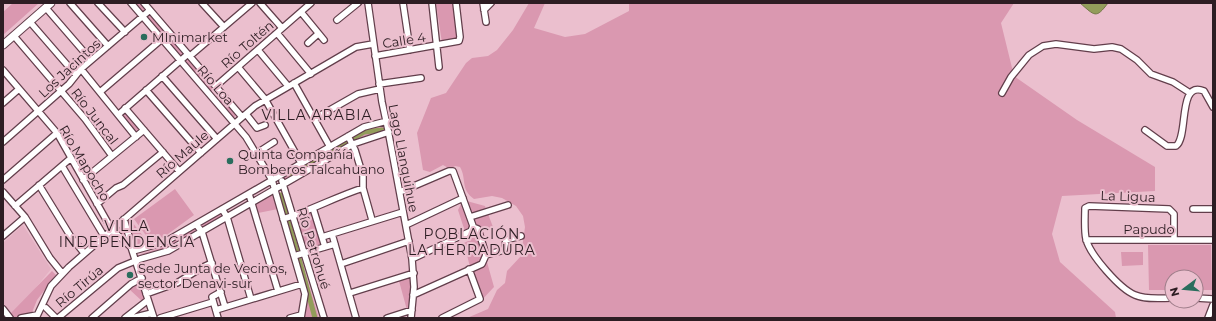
<svg xmlns="http://www.w3.org/2000/svg" width="1216" height="321" viewBox="0 0 1216 321" font-family="Montserrat,sans-serif">
<style>
.built{fill:#e4b1c3}
.green{fill:#da98b0}
.water{fill:#939d5b;stroke:#74774a}
.lines{fill:none;stroke-linecap:round;stroke-linejoin:round}
.canal{stroke:#939d5b;stroke-width:5}
.minor-casing{stroke:#623e4b;stroke-width:8}
.major-casing{stroke:#623e4b;stroke-width:9}
.minor{stroke:#fff;stroke-width:5.5}
.major{stroke:#fff;stroke-width:7}
.poi-dot{fill:#2a6d5d;stroke:#ebbfce;stroke-width:1.5}
.labels{text-anchor:middle;dominant-baseline:central;stroke-width:4;stroke-linejoin:round;paint-order:stroke}
.poi-label{font-size:13px;fill:#2d1d23;stroke:#ebbfce;text-anchor:start}
.street-label{font-size:13px;fill:#2d1d23;stroke:#ebbfce}
.neighbourhood-label{font-size:14px;letter-spacing:1px;fill:#2d1d23;stroke:#ebbfce}
</style>
<rect width="100%" height="100%" fill="#ebbfce"/>
<path class="built" d="M23,225L51,269L25,301L10,314L3,304V243Z"/>
<path class="green" d="M13,3H39L3,35V12Z
M134,3H141L236,113L235,117H232Z
M436,3H454L459,38L457,40L442,43Z
M529,3H545L534,28L565,37L585,34L629,11V3H1014L1001,23L1014,76L1077,120L1155,167V191L1062,196L1052,234L1060,262L1115,312L1116,318H467L488,309L497,290L505,283L507,271L521,256L525,227L523,216L516,206L502,198L492,196L474,199C460,189 467,179 460,167L455,166L450,169L443,165L430,172L423,170L417,133L431,98L446,93L466,63L472,58L488,56L497,50L513,30Z
M125,112L141,130L136,133L122,118Z
M382,124L384,130C347,139 317,161 285,180L284,177L364,129Z
M175,189L194,215L153,245L134,219Z
M273,193L278,209L258,213L253,203Z
M282,195L319,318H303L307,296L275,197Z
M463,200L485,206L493,227L483,231L489,255L487,262L494,287L479,303L464,243L468,241L458,210Z
M220,212L223,216L172,247L140,255L141,254L166,246Z
M310,212L313,213L322,244L321,246L305,250L296,220L297,217Z
M129,218L150,245L136,249L116,230Z
M1148,245H1211L1212,290H1196V277H1172V290H1149Z
M1121,252H1143V265L1122,266Z
M52,271L56,275L37,300L31,315L14,318L10,314Z
M412,277L410,309L407,310L399,281Z
M139,282L144,299L142,301L129,289Z"/>
<path class="water" d="M1080,3H1108C1096,19 1095,16 1080,3Z"/>
<g class="lines">
<path class="canal" d="M290,174L364,132L382,130
M281,195L287,215
M288,221L297,252
M299,259L315,318"/>
<g class="minor-casing">
<path id="minor" d="M70,3L108,46
M98,3L125,32
M131,3L246,137L272,180L305,294L301,318
M144,3L242,117
M202,3L224,27
M260,3L282,28
M368,3L382,102L388,130L412,259L414,287L411,318
M403,3L410,50
M432,3L439,67
M483,3L486,22
M46,8L91,60
M484,10L491,3
M301,12L324,40
M337,20L358,3
M30,22L76,75
M277,33L311,74
M14,36L85,119L112,156
M308,43L318,34
M258,50L288,86
M190,56L252,3
M375,56L459,41L460,37L456,3
M238,67L265,99L301,163
M81,69L136,137
M3,70L57,133L112,230L131,247L154,318
M162,76L217,139
M294,83L330,147
M379,84L421,78
M216,86L311,3
M146,90L201,153
M100,92L162,39
M1002,93L1011,77L1029,55L1043,46L1056,44L1094,49L1112,47L1121,49L1137,60L1151,74L1173,82L1190,93
M3,103L19,89
M125,108L179,171
M119,114L188,54
M246,114L257,128L265,125
M314,119L358,94L380,89
M1145,130L1167,146H1176C1189,137 1177,80 1204,91L1213,107
M348,136L355,150L363,176V188L372,220
M3,142L69,84L81,69L150,10
M257,153L274,142
M62,166L104,236
M3,180L57,133
M83,180L144,130
M282,181L324,318
M39,185L71,237L84,253
M3,192L25,217L50,258L62,273
M400,192L449,171H453L473,226L471,231L412,259
M249,194L278,291
M97,204L116,188L123,185L163,152
M15,206L71,158
M313,208L325,247
M222,209L227,217L251,299
M1193,209H1213
M470,217L508,205
M124,219L132,247
M283,219C310,211 335,197 363,188
M196,224L202,232L225,307
M406,225L463,198
M473,227L478,229L486,255
M332,234L356,318
M3,236L25,217
M322,237L403,212
M1086,240H1213
M133,251L165,242L364,127L387,121
M486,255L504,250L506,240L521,236
M294,256L335,244
M341,264L409,241
M350,293L414,273
M146,294L177,283L201,268L212,263
M413,295L482,264L486,255
M1172,298C1161,298 1146,300 1135,295C1120,289 1090,255 1086,239C1084,230 1085,218 1085,208L1089,206L1169,209L1174,214V240
M1196,298L1213,299
M46,308L56,318
M3,309L10,318
M216,310L302,284
M21,318L37,315
M36,318L51,286L69,267L255,106L356,47L373,44
M58,318L118,268L140,259L168,251L353,144L389,132
M92,318L131,284L142,278
M125,318L148,300
M132,318L152,313
M160,318L213,302
M218,318L212,297L221,292
M290,318L301,315
M387,318L412,310
M442,318L480,299L469,269
M1208,318L1213,305"/>
</g>
<g class="major-casing">
<path id="major" d="M3,45L51,3"/>
</g>
<use href="#minor" class="minor"/>
<use href="#major" class="major"/>
</g>
<g class="poi-dot">
<circle cx="144" cy="37" r="4"/>
<circle cx="230" cy="161" r="4"/>
<circle cx="130" cy="275" r="4"/>
</g>
<g class="labels">
<g class="poi-label">
<text x="152" y="37">MInimarket</text>
<text x="238" y="154">Quinta Compañía<tspan x="238" dy="15">Bomberos Talcahuano</tspan></text>
<text x="138" y="268">Sede Junta de Vecinos,<tspan x="138" dy="15">sector Denavi-sur</tspan></text>
</g>
<g class="street-label">
<text transform="translate(404 40) rotate(-9)">Calle 4</text>
<text transform="translate(247 44) rotate(-41)">Río Toltén</text>
<text transform="translate(69 68) rotate(-43)">Los Jacintos</text>
<text transform="translate(216 85) rotate(49)">Río Loa</text>
<text transform="translate(95 116) rotate(52)">Río Juncal</text>
<text transform="translate(182 154) rotate(-41)">Río Maule</text>
<text transform="translate(404 158) rotate(79)">Lago Llanquihue</text>
<text transform="translate(85 163) rotate(59)">Río Mapocho</text>
<text transform="translate(1128 196) rotate(2)">La Ligua</text>
<text x="1149" y="229">Papudo</text>
<text transform="translate(314 248) rotate(73)">Río Petrohué</text>
<text transform="translate(79 286) rotate(-40)">Río Tirúa</text>
</g>
<g class="neighbourhood-label">
<text x="317" y="115">VILLA ARABIA</text>
<text x="127" y="226">VILLA<tspan x="127" dy="16">INDEPENDENCIA</tspan></text>
<text x="472" y="234">POBLACIÓN<tspan x="472" dy="16">LA HERRADURA</tspan></text>
</g>
</g>
<rect width="1216" height="321" fill="none" stroke="#2d1d23" stroke-width="8"/>
<g transform="translate(1184 289) rotate(254)"><circle r="19" fill="#ebbfce" stroke="#9f7e8a"/>
<path d="M0-3L7 15L0 10L-7 15Z" fill="#2a6d5d"/>
<text y="-6" font-size="11" font-weight="bold" text-anchor="middle" fill="#2d1d23">N</text>
</g>
</svg>
